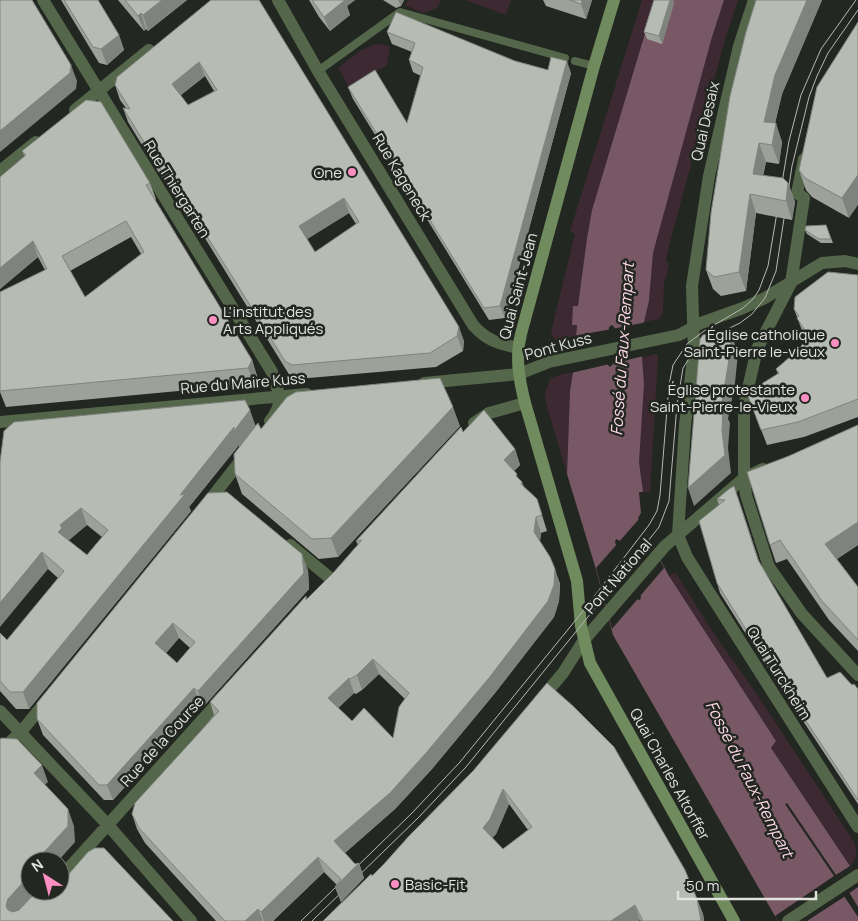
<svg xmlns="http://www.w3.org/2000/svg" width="858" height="921" viewBox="0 0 858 921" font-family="Manrope,sans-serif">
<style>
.green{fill:#3d2932}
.water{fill:#785865;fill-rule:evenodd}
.pier{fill:#232721}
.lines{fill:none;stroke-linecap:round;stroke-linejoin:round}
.lane{stroke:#55674b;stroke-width:8}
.street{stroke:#55674b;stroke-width:12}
.secondary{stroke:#708b5e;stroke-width:12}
.tram{stroke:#b6b8b4;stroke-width:1}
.wall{fill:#9da19a;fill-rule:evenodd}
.shaded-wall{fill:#7f837d}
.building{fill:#b6bbb3;stroke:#7f837d;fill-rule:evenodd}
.poi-dot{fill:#fc8fc2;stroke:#232721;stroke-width:2}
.labels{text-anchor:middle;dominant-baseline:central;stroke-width:5;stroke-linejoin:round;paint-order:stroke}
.street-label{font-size:15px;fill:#e1e3df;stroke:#232721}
.poi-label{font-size:15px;fill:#e1e3df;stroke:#232721;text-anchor:end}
.water-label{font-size:16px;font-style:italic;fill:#fed8e8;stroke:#232721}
</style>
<rect width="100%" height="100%" fill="#232721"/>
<path class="green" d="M408,0H441L437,8L423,13L405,5Z
M465,0H511L506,15Z
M642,0H655L592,210L587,238L578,307L574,306L572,325H577L576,336L556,340L552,335L551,332L575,234L570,231Z
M724,0H738L726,36L667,253L666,262L669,263L666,279H664L663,314L659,319L644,322L649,301L653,253L712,37Z
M376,44L390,46L387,65L349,87L338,68L360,51Z
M655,354L658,355V359L650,492H643L639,462L642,358Z
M573,372L570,391L567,474L546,403L545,393L550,379L559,375Z
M675,572L713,632L758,696L854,842C857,851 858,859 850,866L771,748L776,741L669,576Z"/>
<path class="water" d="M655,0H724L712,37L653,253L649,301L644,322L642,358L644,384L639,462L643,492H639L641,513L638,518L669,576L776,741L771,748L858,878V907L838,874L832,878L858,917V921H779L775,916L613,635L595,566L567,474L570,391L573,372L577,325H572L573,306H578L587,238L592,210ZM612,325L615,328L613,364L610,367L607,364L609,327ZM616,539L620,541L641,597L640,600L636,599L615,542Z"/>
<path class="pier" d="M647,322L644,356L571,373L573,336L612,329L610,364L612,329Z
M639,519L664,568L612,629L596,568Z
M787,803L836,875L850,866L858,878V887L848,894L837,877L835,878L847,895L807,921H779L775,916L834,876L785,804Z"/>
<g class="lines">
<path class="lane" d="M575,61L594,66
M318,71L400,12L565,58"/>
<path class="street" d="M43,0L272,372C279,394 285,402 270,421
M278,0L318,71L473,325C487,341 498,343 517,348
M754,0L739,46L709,176L692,286L694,351L685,425L678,535L687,557L709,592L858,827
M75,110L149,50
M804,159L797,193L804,198L791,283L757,349L744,406V478L746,495L769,567L802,614L858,675
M0,171L36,142
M424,383L519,374L549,362L679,335L701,323L743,308L765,298L822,263L845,261L858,264
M0,422L307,394
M474,423L489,413L525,403
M206,505L245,455
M290,545L330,578
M541,699L563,673L584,640L665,546L744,478L763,469
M0,711L108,825L191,921
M0,751L20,733L47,700
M60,878L222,698
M20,921L48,891
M788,921L858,875"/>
<path class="secondary" d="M614,0L594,66L521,334C515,357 519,379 525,403L577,581L581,626L590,663L734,921"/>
<path class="tram" d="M301,921L412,813L460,762L579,616L649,525L657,511L660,495L669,385L673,365L687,344L704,331L743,308L753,299L759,290L768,266L789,141L801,95L821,49L856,0
M312,921L419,817L466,767L600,602L659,527L669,501L677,405L683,368L694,351L715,335L740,323L752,314L765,298L776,271L792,166L809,97L817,76L828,53L858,10"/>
</g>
<path class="wall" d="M61,0H98L119,35L124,50L107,65L99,63Z
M118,0H187L148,31L146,29L144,31Z
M211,0L464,341L463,351L436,367L297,379L290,376L174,188L170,191L128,122L123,108H126L120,100L115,85ZM205,76L214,91L188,105L181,95ZM349,213L356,224L315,252L307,239Z
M309,0H355L347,6L350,15L330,31L319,17Z
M383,0H404L401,6L396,8Z
M543,0H592L586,19L546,6Z
M654,0H673L674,3L662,44L647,39L644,32Z
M756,0H822L782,94L775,123L782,142L779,164L766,162L763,175L788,183L795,202L792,220L756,213L746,291L721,296L713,289L706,270Z
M387,32L515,61L548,70L571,73L505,318L489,320L353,99L348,87L407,123L421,76L413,72L409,60L412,52L392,44Z
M817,87L849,218L812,197L806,190L799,170Z
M22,151L150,183L156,199L155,200L252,360L257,376L254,384L6,407L0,392V292L45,270L38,257L0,289V177L25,157ZM131,237L141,254L85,297L70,271Z
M826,225L833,243H821L807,234L805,230Z
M854,275H858V417L804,437L767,445L747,393L778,374L776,369L797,351L807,339L803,333L794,309Z
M256,425L261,429L460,426L338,557L319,559L242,494L235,474L240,447L239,445L189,507L191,511L29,709H16L0,691V633L7,640L58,578L48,569L0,462ZM87,525L102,537L87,555L68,540Z
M858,425V545L837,559L858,587V651L829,620L787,559L776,563L770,545L789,456Z
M463,432L515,449L520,465L514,471L519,479L522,482L524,487L537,499L547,531L541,533L540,541L550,557L560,584L559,601L554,617L495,693L432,769L395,809L345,853L355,864L359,863L364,878L341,902L335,887L337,885L324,872L273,921H216L145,843L137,829L132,814L214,715L210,702L306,596L307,599L334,572L358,545L356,541ZM379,674L405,699L393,738L352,721L338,708L354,693L356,694L362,690Z
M208,493L308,570L309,589L203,707L200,704L113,800H104L43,735L37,719ZM179,638L190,648L177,663L166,653Z
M738,497L759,561L827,678L852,685L858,689V804L754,647L720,593L717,583L719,505L717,499Z
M473,771L697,899L703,914L704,921H641L640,920L372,876L384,864ZM509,804L528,830L503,849L492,838L496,834Z"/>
<path class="shaded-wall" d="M162,0H187L148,31L143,15Z
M342,0H355L347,6L350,15L330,31L324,17Z
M398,0H404L401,6Z
M582,0H592L586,19L581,4Z
M670,0H673L674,3L662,44L659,36Z
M807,0H822L782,94L771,141L764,122L775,75Z
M141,13L146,29L144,31L138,16Z
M119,35L124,50L107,65L101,49Z
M567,61L571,73L505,318L500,306Z
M199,62L205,76L177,98L172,84Z
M71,65L77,81L76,89L0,152V131Z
M776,123L782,142L779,164L772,145Z
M759,143L766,162L760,193L753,174Z
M858,175V205L849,218L842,198Z
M788,183L795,202L792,220L786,201Z
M750,194L756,213L746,291L739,272Z
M344,198L349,213L304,241L299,226Z
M33,241L38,257L0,289V268Z
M459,327L464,341L463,351L457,336Z
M732,336L738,353L735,383L728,419L730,423L728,448L731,473L694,506L688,488L722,431L721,407Z
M252,360L257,376L254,384L248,368Z
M453,407L460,426L338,557L331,538Z
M250,410L256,427L240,448L239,445L189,507L191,511L29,709L23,692L234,427Z
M515,449L520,465L510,475L504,460Z
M81,508L87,525L67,542L58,532L60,525Z
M536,517L541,533L539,547L534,532Z
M858,522V545L832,562L825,544Z
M42,552L48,569L0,627V603Z
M302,554L308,570L309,589L203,707L198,691Z
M555,569L560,584L559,601L554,617L495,693L432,769L395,809L340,857L334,841Z
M173,623L179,638L161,659L155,643Z
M373,659L379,674L362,690L357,675Z
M349,678L354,693L333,713L328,698Z
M194,688L200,704L113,800L107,785Z
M42,765L48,782L40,789L34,773Z
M503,789L509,804L496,834L488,843L483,828Z
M68,809L74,826L75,842L58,861H36Z
M318,857L324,872L273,921H264L261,912Z
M359,863L364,878L341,902L335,887Z
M30,867V891H32L33,895L13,921L6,906L8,899L23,875Z
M697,899L703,914L704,921H701Z
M635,905L640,920L639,921H611Z
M258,909L263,921H245Z"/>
<path class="building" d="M0,0H32L71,65L70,73L0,131Z
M64,0H98L119,35L101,49L93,47Z
M125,0H162L143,15L141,13L138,16Z
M211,0H259L459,327L457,336L430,353L292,365L285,361L168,174L165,176L123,108L130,109L115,85L117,77ZM199,62L217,90L188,105L172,84ZM344,198L359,222L315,252L299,226Z
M312,0H345L324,17Z
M570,0H582L581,4Z
M654,0H670L659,36L644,32Z
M756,0H807L775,75L764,122L776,123L772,145L759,143L753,174L783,178L788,183L786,201L750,194L739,272L714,277L706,270L711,213L730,96L746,32Z
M396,12L515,61L548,70L551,57L567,61L500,306L484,308L348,87L375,70L407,123L423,67L409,60L415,43L387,32Z
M858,22V175L842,198L805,178L799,170L817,87Z
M86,100L101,102L150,183L146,185L252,360L248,368L0,391V292L47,269L33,241L0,268V177L26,155L22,151ZM126,221L144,252L85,297L62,256Z
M826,225L831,239H819L805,230L806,226Z
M828,272L858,275V399L798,422L761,430L747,393L779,373L776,369L797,351L809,337L797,318L799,316L794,309L795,297Z
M727,330L732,336L728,366L721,407L723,406L722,431L725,455L688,488L700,339L703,335Z
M440,378L453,407L331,538L312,539L235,474L234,454L258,423L261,429L287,397L296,392Z
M245,400L250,410L234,431V427L180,495L185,494L23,692H10L0,681V633L7,640L64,571L42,552L0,603V462L4,431L14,422ZM81,508L108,530L87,555L58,532L62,528L60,525Z
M484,410L515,449L504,460L517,474L516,476L522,482L521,484L537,499L542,515L536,517L534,532L550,557L555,569L554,585L548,601L489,678L426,753L390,793L334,841L355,864L359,863L335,887L341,879L318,857L261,912L258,909L245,921H225L139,828L132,814L135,803L219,711L210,702L306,596V600L334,572L362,540L356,541L461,427L463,432ZM373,659L409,693L399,707L393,738L364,708L352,721L328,698L349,678L350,679L357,675Z
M858,425V522L825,544L858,587V640L822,601L780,540L770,545L747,472L789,456Z
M734,486L758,560L827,678L840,672L852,685L854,684L858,689V800L843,777L750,636L717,583L699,521L725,500L717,499L729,489Z
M227,492L302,554L304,573L198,691L194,688L107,785H99L37,719V703L208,493ZM173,623L195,642L177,663L155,643Z
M547,683L573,706L614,747L685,870L697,899L701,921H643L635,905L611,921H323L371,874L372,876L384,864L409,836L473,771ZM503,789L532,827L503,849L483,828L490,819Z
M2,738L17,739L42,765L34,773L68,809V826L36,861H30V867L23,875L27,878L8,899L6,906L8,910L13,912L19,910L37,891H43L49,896L53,891H60V884L88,852L95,848H104L173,921H0V739Z"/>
<g class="poi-dot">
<circle cx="352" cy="172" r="5"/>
<circle cx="213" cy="320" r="5"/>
<circle cx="835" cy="343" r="5"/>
<circle cx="805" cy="398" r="5"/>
<circle cx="395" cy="884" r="5"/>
</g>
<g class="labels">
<g class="street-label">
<text transform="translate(705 121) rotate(-77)">Quai Desaix</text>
<text transform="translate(402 177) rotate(59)">Rue Kageneck</text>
<text transform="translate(177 189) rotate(58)">Rue Thiergarten</text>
<text transform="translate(518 286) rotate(-75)">Quai Saint-Jean</text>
<text transform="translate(558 346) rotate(-15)">Pont Kuss</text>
<text transform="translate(243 383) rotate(-5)">Rue du Maire Kuss</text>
<text transform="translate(618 576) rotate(-49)">Pont National</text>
<text transform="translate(779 673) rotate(58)">Quai Turckheim</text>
<text transform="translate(162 741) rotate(-48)">Rue de la Course</text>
<text transform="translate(670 774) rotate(61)">Quai Charles Altorffer</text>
</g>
<g class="poi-label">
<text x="342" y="172">One</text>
<text x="223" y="311" text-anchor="start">L'institut des<tspan x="223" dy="17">Arts Appliqués</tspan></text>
<text x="825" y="334">Église catholique<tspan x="825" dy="17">Saint-Pierre le-vieux</tspan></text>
<text x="795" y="389">Église protestante<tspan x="795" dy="17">Saint-Pierre-le-Vieux</tspan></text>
<text x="405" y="884" text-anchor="start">Basic-Fit</text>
</g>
<g class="water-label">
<text transform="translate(622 349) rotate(-86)">Fossé du Faux-Rempart</text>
<text transform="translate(750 779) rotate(63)">Fossé du Faux-Rempart</text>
</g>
</g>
<g transform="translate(45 876) rotate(324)"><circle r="24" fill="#232721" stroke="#6f726d"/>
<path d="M0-4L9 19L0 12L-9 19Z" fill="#fc8fc2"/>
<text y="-8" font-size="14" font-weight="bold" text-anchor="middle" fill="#e1e3df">N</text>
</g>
<path d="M678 891v8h138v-8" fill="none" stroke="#e1e3df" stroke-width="2.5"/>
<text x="686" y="891" font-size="15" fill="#e1e3df" stroke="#232721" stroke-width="4" paint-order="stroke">50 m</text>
</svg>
